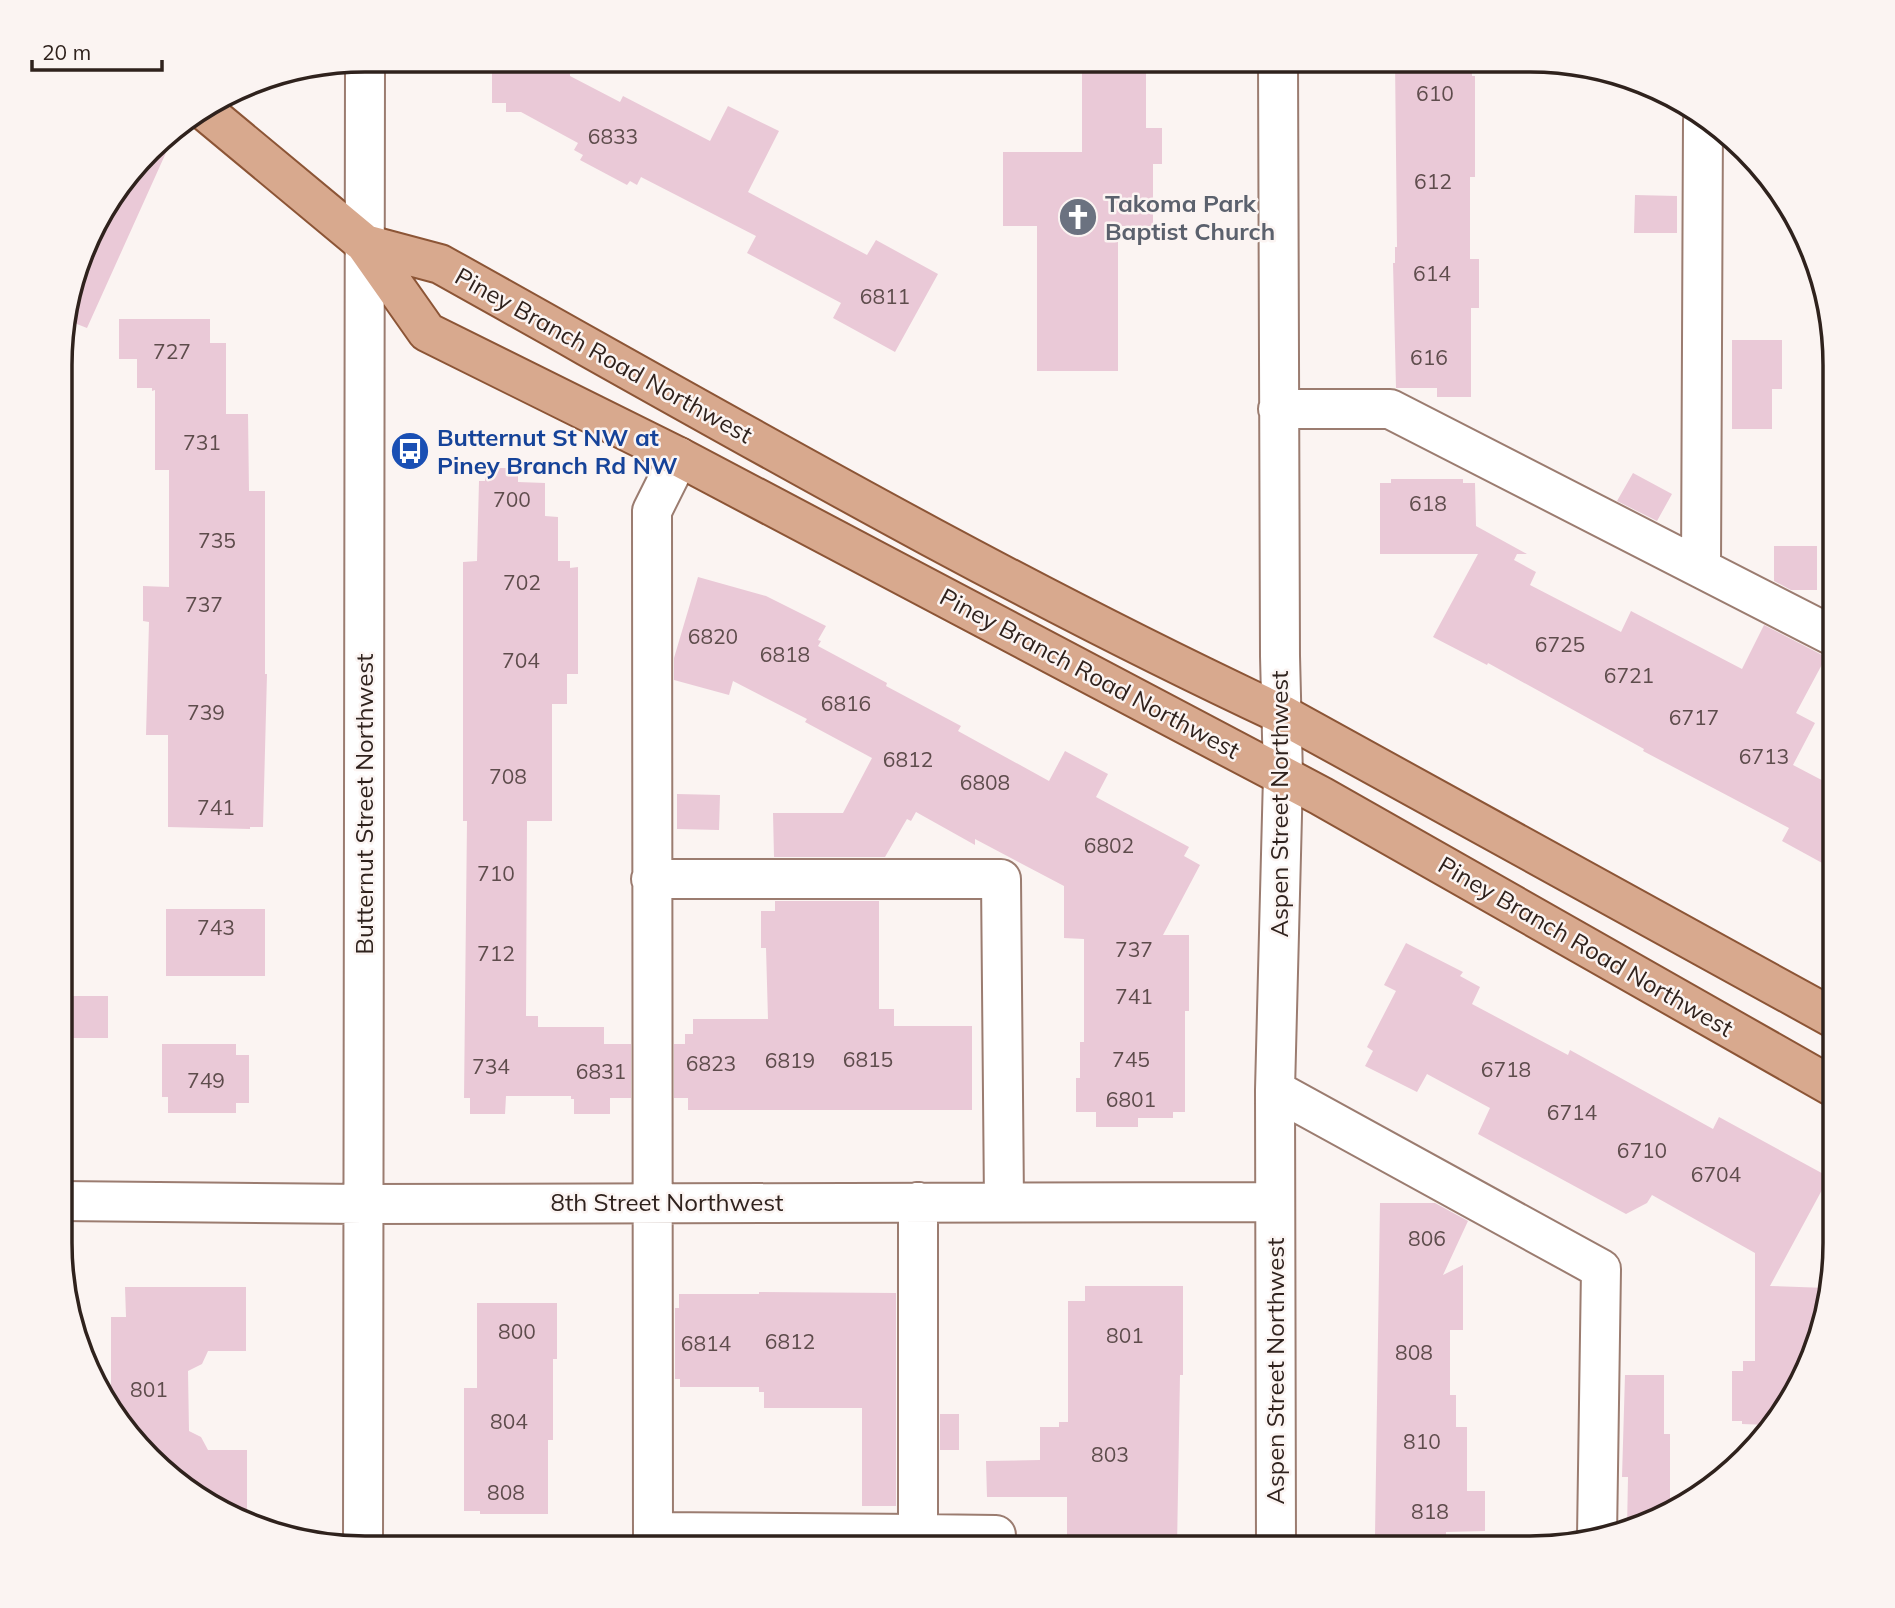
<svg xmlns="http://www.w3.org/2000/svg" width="1895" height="1608" viewBox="0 0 1895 1608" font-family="Mulish,sans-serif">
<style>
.building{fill:#eac9d7}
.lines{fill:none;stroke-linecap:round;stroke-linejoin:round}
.minor-casing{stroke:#9b7c70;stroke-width:42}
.major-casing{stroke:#8c5536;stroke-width:42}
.minor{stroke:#fff;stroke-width:38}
.major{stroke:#d8a98e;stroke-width:38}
.labels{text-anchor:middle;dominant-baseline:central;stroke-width:5;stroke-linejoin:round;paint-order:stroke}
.number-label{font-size:21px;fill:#5e4c4c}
.worship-label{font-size:24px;font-weight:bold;fill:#5b616d;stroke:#fbf4f2;text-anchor:start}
.street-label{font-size:24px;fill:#2f221d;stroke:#fbf4f2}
.transit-label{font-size:24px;font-weight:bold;fill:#164399;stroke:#fbf4f2;text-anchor:start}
.rim{fill:none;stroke:#2f221d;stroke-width:3.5}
</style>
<rect width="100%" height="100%" fill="#fbf4f2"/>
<path class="building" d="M492,60H570V76L620,102L623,96L710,141L728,106L779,131L748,192L867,255L876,240L938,274L895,352L833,318L841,303L747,253L756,236L641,177L637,185L630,181L627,185L580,160L583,155L574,150L578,143L521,112H506V103H492Z
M1082,60H1146V128H1162V164H1153V226H1118V371H1037V226H1003V152H1082Z
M1395,60H1472V76H1475V177H1470V259H1479V308H1471V397H1437V388H1396L1393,263H1395V247H1397Z
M160,140L169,146L87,328L64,319L100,212Z
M1635,195L1677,196V233H1634Z
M119,319H210V343H226V414H248L249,491H265V674H267L263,827H250V829L168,827V735H146L149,622L143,621V586L169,587V470H155V390L152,391V388H137V359H119Z
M1732,340H1782V389H1772V429H1732Z
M485,468H518V482L545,483V516L558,517V561H570V568L578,567V674H567V704H552V821H527L526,1016H538V1027H604V1044H631V1098H610V1114H574V1099H571V1096H506L505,1114H470V1098H464L467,821H463V562L477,561L479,481H485Z
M1633,473L1672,494L1657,521L1617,501Z
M1391,479H1463V483H1475L1476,526L1527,554H1517L1514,560L1536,572L1530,585L1621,632L1631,611L1742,669L1764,625L1826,657L1796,713L1815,723L1793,765L1835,787V870L1782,841L1789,828L1643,751L1644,749L1488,663L1487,665L1433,637L1478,554H1380V483H1391Z
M1774,546H1817V590H1791L1774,581Z
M698,577L766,596L826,626L818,640L821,641L818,646L887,683L886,686L961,726L958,731L1049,781L1065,751L1108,774L1096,797L1189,847L1184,856L1200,865L1163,935H1189V1011H1185V1112H1173V1118H1138V1127H1096V1112H1076V1078H1080V1042H1084V939L1064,938V886L975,839V845L916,812L911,821L907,819L885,857H774L773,813H843L872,758L805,722L807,719L733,681L729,695L674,680V658Z
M677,794L720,795L719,830L677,829Z
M775,901H879V1009H894V1026H972V1110H688V1098H674V1044H685V1034H693V1019H768L766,948H761V911H775Z
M166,909H265V976H166Z
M1406,943L1463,972L1460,976L1480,987L1472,1004L1568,1055L1570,1050L1713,1129L1719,1117L1829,1177L1770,1286L1827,1288L1812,1360L1769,1425L1742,1424V1421H1732V1371H1743V1361H1755V1253L1652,1195L1647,1203L1626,1214L1478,1134L1490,1108L1427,1074L1417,1092L1365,1066L1373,1051L1367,1047L1396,991L1384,985Z
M61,996H108V1038H61Z
M162,1044H236V1055H249V1103H236V1113H168V1097H162Z
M1380,1203H1435L1468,1221L1443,1275L1463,1265V1330H1450V1395H1456V1427H1467V1491H1485V1531L1446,1532V1535L1375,1536Z
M1085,1286H1183V1375H1180L1177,1548H1067V1497H987L986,1461L1040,1460V1427H1059V1422H1068V1301H1085Z
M125,1287H246V1351H208L202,1364L188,1371L189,1431L201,1437L208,1450H247V1524L149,1459L111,1402V1317H126Z
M759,1292L896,1293V1506H862V1408H764V1392H759V1387H680V1379H675V1308H679V1294H759Z
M477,1303H557V1359H553V1440H548V1514H480V1511H464V1388H477Z
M1625,1375H1664V1434H1670V1510L1647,1525L1627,1530L1628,1477H1622Z
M940,1414H959V1450H940Z"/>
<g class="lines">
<g class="minor-casing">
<path id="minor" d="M1278,409H1390L1835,637
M1701,568L1703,120
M651,879H1001L1004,1202
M1275,1090L1601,1269L1597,1537
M60,1201L363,1204L1275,1202
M654,1532L918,1534V1202
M918,1534L996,1535V1548
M363,1548L365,60
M653,1548L652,511L679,457
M1276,1548L1275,1090L1283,776L1280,656L1278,60"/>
</g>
<g class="major-casing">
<path id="major" d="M205,111L365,244L427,332L679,457L1321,796L1835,1088
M365,244L440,264C718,419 994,580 1283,715L1835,1019"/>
</g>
<use href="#minor" class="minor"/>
<use href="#major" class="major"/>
</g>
<defs>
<g id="church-disc" transform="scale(2.0125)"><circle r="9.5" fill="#6b7280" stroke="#fbf4f2"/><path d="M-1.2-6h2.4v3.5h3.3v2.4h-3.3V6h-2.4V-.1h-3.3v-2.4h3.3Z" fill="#fff"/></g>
<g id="bus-disc" transform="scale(2.0125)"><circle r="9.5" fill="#1a4fb4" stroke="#fbf4f2"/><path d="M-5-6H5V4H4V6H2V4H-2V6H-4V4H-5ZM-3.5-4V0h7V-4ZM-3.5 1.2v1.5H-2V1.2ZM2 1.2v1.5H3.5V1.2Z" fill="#fff"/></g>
</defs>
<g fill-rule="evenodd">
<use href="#church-disc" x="1078" y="217"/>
<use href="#bus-disc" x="410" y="451"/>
</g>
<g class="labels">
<g class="number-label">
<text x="1435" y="93">610</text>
<text x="613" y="136">6833</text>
<text x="1433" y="181">612</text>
<text x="1432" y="273">614</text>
<text x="885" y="296">6811</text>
<text x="172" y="351">727</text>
<text x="1429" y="357">616</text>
<text x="202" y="442">731</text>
<text x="512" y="499">700</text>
<text x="1428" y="503">618</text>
<text x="217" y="540">735</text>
<text x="522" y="582">702</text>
<text x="204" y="604">737</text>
<text x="713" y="636">6820</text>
<text x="1560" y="644">6725</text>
<text x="785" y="654">6818</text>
<text x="521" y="660">704</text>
<text x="1629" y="675">6721</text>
<text x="846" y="703">6816</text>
<text x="206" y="712">739</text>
<text x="1694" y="717">6717</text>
<text x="1764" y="756">6713</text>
<text x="908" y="759">6812</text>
<text x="508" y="776">708</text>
<text x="985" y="782">6808</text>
<text x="216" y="807">741</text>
<text x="1109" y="845">6802</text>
<text x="496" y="873">710</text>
<text x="216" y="927">743</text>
<text x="1134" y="949">737</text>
<text x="496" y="953">712</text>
<text x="1134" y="996">741</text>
<text x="868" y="1059">6815</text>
<text x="1131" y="1059">745</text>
<text x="790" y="1060">6819</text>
<text x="711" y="1063">6823</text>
<text x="491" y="1066">734</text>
<text x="1506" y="1069">6718</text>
<text x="601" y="1071">6831</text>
<text x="206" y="1080">749</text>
<text x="1131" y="1099">6801</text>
<text x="1572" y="1112">6714</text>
<text x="1642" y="1150">6710</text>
<text x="1716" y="1174">6704</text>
<text x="1427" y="1238">806</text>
<text x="517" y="1331">800</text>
<text x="1125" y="1335">801</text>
<text x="790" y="1341">6812</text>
<text x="706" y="1343">6814</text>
<text x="1414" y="1352">808</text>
<text x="149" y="1389">801</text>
<text x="509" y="1421">804</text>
<text x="1422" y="1441">810</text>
<text x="1110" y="1454">803</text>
<text x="506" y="1492">808</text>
<text x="1430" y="1511">818</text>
</g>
<g class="worship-label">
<text x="1105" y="203">Takoma Park<tspan x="1105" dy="28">Baptist Church</tspan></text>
</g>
<g class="street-label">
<text transform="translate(604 355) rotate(29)">Piney Branch Road Northwest</text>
<text transform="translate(1090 673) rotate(28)">Piney Branch Road Northwest</text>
<text transform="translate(364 804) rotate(-90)">Butternut Street Northwest</text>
<text transform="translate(1279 804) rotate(-90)">Aspen Street Northwest</text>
<text transform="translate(1586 946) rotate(30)">Piney Branch Road Northwest</text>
<text x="667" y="1202">8th Street Northwest</text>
<text transform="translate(1275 1371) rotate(-90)">Aspen Street Northwest</text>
</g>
<g class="transit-label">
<text x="437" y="437">Butternut St NW at<tspan x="437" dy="28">Piney Branch Rd NW</tspan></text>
</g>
</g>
<path d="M0 0H1895V1608H0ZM365 72H1530A293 293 0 0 1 1823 365V1243A293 293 0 0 1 1530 1536H365A293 293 0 0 1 72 1243V365A293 293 0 0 1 365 72Z" fill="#fbf4f2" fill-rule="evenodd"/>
<path class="rim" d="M365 72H1530A293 293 0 0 1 1823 365V1243A293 293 0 0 1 1530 1536H365A293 293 0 0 1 72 1243V365A293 293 0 0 1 365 72Z"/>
<path d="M32 60v10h130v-10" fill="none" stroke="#2f221d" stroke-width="3.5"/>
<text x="42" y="60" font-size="21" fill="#2f221d" stroke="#fbf4f2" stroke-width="5" paint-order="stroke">20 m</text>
</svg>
